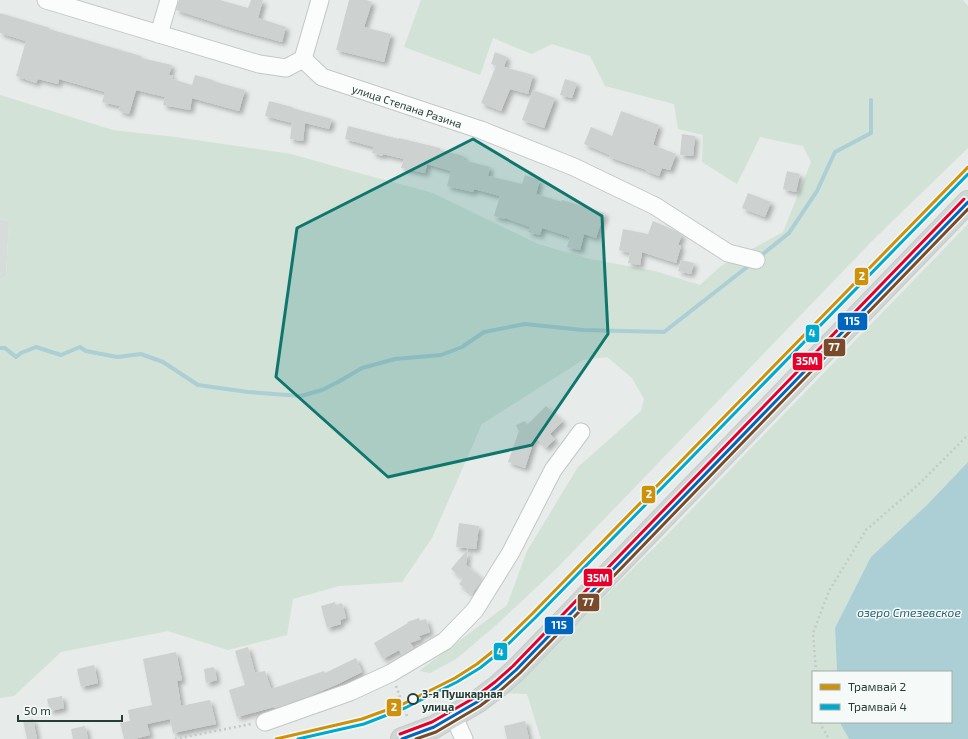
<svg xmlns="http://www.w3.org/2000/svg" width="968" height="739" viewBox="0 0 968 739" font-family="'Exo 2',sans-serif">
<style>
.built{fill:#d5dcd9}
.green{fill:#d2e2d7}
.water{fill:#acced5}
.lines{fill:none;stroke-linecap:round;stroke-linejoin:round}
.stream{stroke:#acced5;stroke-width:4}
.building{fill:#cdd2d0;filter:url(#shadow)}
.minor-casing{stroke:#c4c8c6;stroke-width:19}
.major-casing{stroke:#c3cac7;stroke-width:24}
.path{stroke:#c3cac7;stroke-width:2.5;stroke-dasharray:2 3;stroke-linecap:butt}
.minor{stroke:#fbfcfc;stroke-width:17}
.major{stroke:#cfd6d4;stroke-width:22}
.bus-1-casing{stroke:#f5f9f7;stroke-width:6}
.bus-2-casing{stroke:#f5f9f7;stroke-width:6}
.bus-3-casing{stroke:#f5f9f7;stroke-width:6}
.bus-1{stroke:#0065bd;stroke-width:3}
.bus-2{stroke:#7a4b2a;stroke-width:3}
.bus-3{stroke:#e4002b;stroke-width:3}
.tram-1-casing{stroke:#f5f9f7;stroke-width:6}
.tram-2-casing{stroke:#f5f9f7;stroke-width:6}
.tram-1{stroke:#cd910b;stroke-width:3}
.tram-2{stroke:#00a9ce;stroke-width:3}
.marked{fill:#0f766e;fill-opacity:0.2;stroke:#0f766e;stroke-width:3;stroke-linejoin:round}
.stop-dot{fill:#f5f9f7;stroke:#263d37;stroke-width:2}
.labels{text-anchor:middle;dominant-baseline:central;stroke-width:3;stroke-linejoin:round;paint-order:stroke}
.street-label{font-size:11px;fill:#263d37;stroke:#f5f9f7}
.stop-label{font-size:11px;font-weight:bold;fill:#263d37;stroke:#f5f9f7;text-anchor:start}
.water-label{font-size:12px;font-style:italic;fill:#256573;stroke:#f5f9f7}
.line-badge{stroke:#f5f9f7;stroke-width:1.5}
.badge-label{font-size:11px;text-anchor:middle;font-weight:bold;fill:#fff}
</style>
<defs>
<filter id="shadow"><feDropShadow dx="3.5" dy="3.5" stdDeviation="2" flood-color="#0004"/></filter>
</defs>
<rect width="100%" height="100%" fill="#e7ebe9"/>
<path class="built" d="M0,219L9,221L6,276L0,280Z"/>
<path class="green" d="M421,0H963L968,6V148L875,238L556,569L494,627L456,659L430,673L419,671L507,605L527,551L578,467L641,411L644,399L632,378L607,357L583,360L482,424L432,538L402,582L339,586L293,599L287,635L228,650L168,631L61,652L14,696L0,698V280L6,276L9,221L0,219V95L113,130L175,137L291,154L348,170L433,193L538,244L590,259L655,271L700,285L721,266L783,232L811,162L803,146L760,137L737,184L702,162L703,135L678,129L674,104L605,86L590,56L552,44L532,54L493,38L480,75L404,47Z
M968,224V462L927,505L835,628L837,672H813V722H840L841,725L849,739H541L527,694L505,693L526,674L664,538Z"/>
<path class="water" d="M968,462V739H849L841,725L840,722H951V672H837L835,628L871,557L927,505Z"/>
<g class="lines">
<path class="stream" d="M758,258L789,233L817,191L835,152L871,133V100
M0,348H5L16,357L21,353L36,347L61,355L80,347L86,351L117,357L141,354L163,362L198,385L248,392L301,396L322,390L338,382L362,368L395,359L441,355L462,347L484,332L525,324L583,330L664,332L751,264"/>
</g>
<path class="building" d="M179,0H220L248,8L251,0H263L258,18L286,27L282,42L235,29L176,10Z
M349,0H366L372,2L364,27L391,34L384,62L336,50Z
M0,13L50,28L49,29L141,56V58L172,65L169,75L173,76L172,79L192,85L195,75L213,80V81L245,90L239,111L192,98L190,110L163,105L165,97L136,90L129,114L119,111L120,106L102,102L105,92L59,79L58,84L38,79L36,83L16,76L26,41L0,33Z
M495,52L507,57L504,67L533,75L528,94L510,89L501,111L481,103L496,66H499L491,64Z
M565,79L577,83L572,98L560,95Z
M533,90L555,98L544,128L522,120Z
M269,101L292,107V108L332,119L329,129L305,123L303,141L290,139L292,123L265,116Z
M621,111L659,125L653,145L676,154L670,170L662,168L659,176L646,171L647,170L609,157L610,155L584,144L591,127L612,136Z
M348,126L399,139V138L440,148V150L464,156L463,160L490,167L488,176L522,184L525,175L540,180L536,194L562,202V200L605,213L602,223H601L596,238L584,234L580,250L567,247L570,237L542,228L540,235L528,232L530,227L505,218L504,219L494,216L500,196L474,189L473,192L447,186L451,171L427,164L425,173L401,168L404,159L383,154V156L372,153L374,147L345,139Z
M682,134L695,136L693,156L680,155Z
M787,171L800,174L796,192L783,189Z
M748,193L771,202L765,217L742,208Z
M653,221L674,230L682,235L678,245L681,246L676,263L642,252L640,265L628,263L630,253L619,250L623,229L648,234Z
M681,260L694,263L691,274L678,271Z
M546,406L563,421L550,434L555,439L546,448L535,437L525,468L508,462L519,431L516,425L525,421L527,425Z
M459,523L479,526L476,549L456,547Z
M468,549L466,565L483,579L472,594L459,584L463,579L451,569Z
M335,602L336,605L342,603L346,618L340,620L341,624L327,628L321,606Z
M419,618L420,621L426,619L430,632L419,636L421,639L410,643L414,648L402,655L399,650L383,659L374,643L408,623L407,622Z
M248,647L255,673L265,671L271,689L324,671L325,673L356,658L362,672L338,684L307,697L275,708L274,707L237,717L229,690L245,685L235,651Z
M176,652L182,680L177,681L181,706L210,700L216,724L173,733L170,719L147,724L150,735L134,739H124L120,723L130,721L128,710L152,705L143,659Z
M94,665L98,683L81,687L77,669Z
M214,667L217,680L206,683L204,669Z
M62,696L64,708L50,711L47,699Z
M33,719L37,739H27L23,721Z
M525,721L529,739H507L504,726Z
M85,726L88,739H73L71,729Z"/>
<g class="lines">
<g class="minor-casing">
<g id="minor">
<path id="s1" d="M46,0L259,64L286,68L303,59L322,77L481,130L574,167L655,206L728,253L756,260"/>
<path d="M159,34L169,0"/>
<path d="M303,59L320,0"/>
<path d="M453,715L464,739"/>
<path d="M265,722L285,715L350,692L391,673L445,641L475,610L511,552L553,470L581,432"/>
</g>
</g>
<g class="major-casing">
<path id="major" d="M402,739L434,727L477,702L498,686L516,670L968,202"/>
</g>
<path class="path" d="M816,672L813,633L829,591L866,530L918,485L968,435
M396,686L408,719
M821,722V725L829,739
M175,739L251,724"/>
<use href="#minor" class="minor"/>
<use href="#major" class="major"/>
<g class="bus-1-casing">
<path id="bus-1" d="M402,739L434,727L477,702L498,686L516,670L968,202"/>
</g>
<g class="bus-2-casing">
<path id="bus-2" d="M416,739L436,732L480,706L501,690L520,673L968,209"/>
</g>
<g class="bus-3-casing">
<path id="bus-3" d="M400,734L432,722L474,698L495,682L513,666L964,199"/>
</g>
<use href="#bus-1" class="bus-1"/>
<use href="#bus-2" class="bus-2"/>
<use href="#bus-3" class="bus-3"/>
<g class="tram-1-casing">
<path id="tram-1" d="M276,739L362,719L403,704L455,678L477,664L497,648L532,614L968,167"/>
</g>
<g class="tram-2-casing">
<path id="tram-2" d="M298,739L364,724L405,708L457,682L480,668L500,652L536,617L968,174"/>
</g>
<use href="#tram-1" class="tram-1"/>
<use href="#tram-2" class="tram-2"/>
</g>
<path class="marked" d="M473,139L602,216L608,334L532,445L388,477L276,377L297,228Z"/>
<circle class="stop-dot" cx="413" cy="699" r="5"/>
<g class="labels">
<g class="street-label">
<text stroke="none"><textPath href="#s1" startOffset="385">улица Степана Разина</textPath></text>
</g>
<g class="stop-label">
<text x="422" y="693">3-я Пушкарная<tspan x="422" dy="13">улица</tspan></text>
</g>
<g class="water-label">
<text x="909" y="612">озеро Стезевское</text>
</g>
</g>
<g class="line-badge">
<rect x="854" y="267" width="15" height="19" rx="4" fill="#cd910b"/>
<rect x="837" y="312" width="31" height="19" rx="4" fill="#0065bd"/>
<rect x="805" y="324" width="15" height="19" rx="4" fill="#00a9ce"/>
<rect x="823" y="338" width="23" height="19" rx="4" fill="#7a4b2a"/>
<rect x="792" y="352" width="31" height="19" rx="4" fill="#e4002b"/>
<rect x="641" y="485" width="15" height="19" rx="4" fill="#cd910b"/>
<rect x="583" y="568" width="30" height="19" rx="4" fill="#e4002b"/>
<rect x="577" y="593" width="23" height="19" rx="4" fill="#7a4b2a"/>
<rect x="544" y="616" width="30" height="19" rx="4" fill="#0065bd"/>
<rect x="493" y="642" width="15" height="19" rx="4" fill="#00a9ce"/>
<rect x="386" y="698" width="16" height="19" rx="4" fill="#cd910b"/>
</g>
<g class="badge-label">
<text x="862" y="280">2</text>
<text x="852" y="325">115</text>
<text x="812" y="337">4</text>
<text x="834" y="351">77</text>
<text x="807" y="365">35М</text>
<text x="649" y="498">2</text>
<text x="598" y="582">35М</text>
<text x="588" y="606">77</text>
<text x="559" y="629">115</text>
<text x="500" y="656">4</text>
<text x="394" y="711">2</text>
</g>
<rect x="812" y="671" width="140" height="52" fill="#f5f9f7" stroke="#a2aeaa"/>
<rect x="820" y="684" width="20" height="6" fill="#cd910b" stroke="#a2aeaa"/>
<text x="848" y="691" font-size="12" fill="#263d37">Трамвай 2</text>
<rect x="820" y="704" width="20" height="6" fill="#00a9ce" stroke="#a2aeaa"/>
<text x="848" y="711" font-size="12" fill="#263d37">Трамвай 4</text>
<path d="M18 715v6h104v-6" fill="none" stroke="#263d37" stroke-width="2"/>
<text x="24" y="715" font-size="12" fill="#263d37" stroke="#f5f9f7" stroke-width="3" paint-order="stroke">50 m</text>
</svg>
